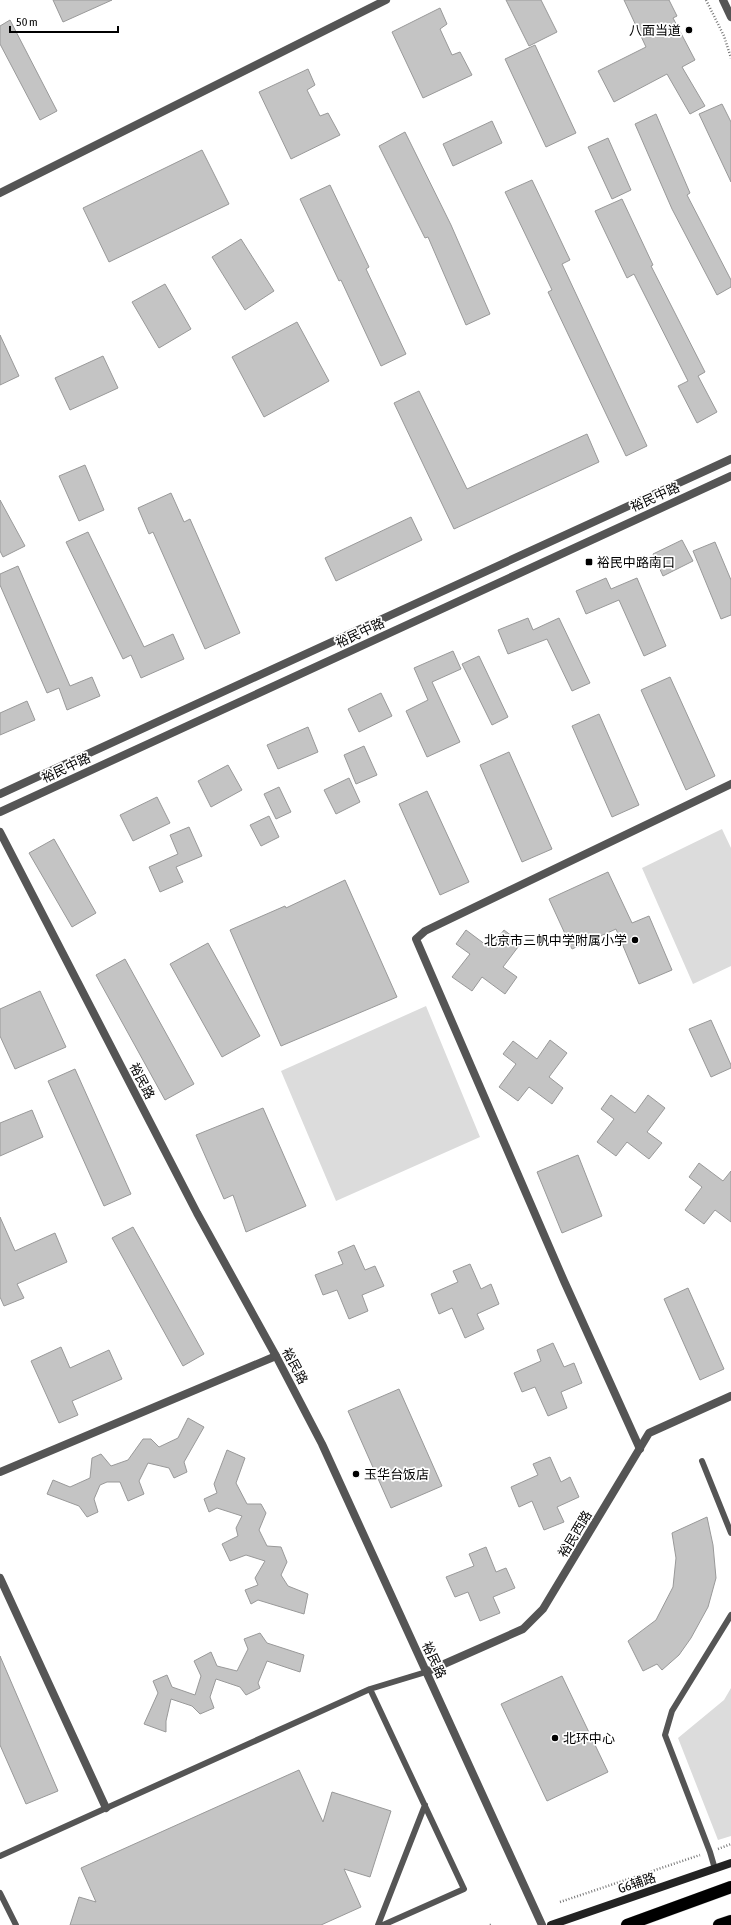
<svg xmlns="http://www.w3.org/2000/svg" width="731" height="1925" viewBox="0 0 731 1925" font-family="'Asap Condensed','Noto Sans SC',sans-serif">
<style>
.green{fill:#dcdcdc}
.building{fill:#c4c4c4;stroke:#999}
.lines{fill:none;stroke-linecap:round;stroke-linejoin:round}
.motorway-casing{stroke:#dbdbdb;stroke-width:13}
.path{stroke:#777;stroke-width:2.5;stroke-dasharray:1 2;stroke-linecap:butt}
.service{stroke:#555;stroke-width:6}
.minor{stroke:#555;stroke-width:8}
.tertiary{stroke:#555;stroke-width:8}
.secondary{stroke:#222;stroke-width:8}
.motorway{stroke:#000;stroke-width:12}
.poi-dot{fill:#000;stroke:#fff;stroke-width:1.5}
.labels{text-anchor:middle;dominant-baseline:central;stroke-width:3.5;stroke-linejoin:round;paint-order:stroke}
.poi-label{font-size:13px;fill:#000;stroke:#fff;text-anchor:start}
.street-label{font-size:13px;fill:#000;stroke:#fff}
</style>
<rect width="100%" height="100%" fill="#fff"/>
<path class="green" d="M722,829L731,848V966L693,984L642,868Z
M426,1006L480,1137L336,1201L281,1071Z
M731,1688V1836L718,1840L678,1738L724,1700Z"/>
<path class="building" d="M53,0H112L63,22Z
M506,0H541L557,32L529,46Z
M624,0H669L677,16L673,18L695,60L682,67L705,106L690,114L667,74L614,102L598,71L646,47Z
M440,8L447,24L440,29L452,55L460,52L472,75L423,98L392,32Z
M10,20L57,111L40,120L0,44V26Z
M535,45L576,133L546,147L505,59Z
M308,69L315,85L307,90L320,116L328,113L340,135L291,159L259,92Z
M722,104L731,122V182L699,114Z
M656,114L690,193L687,195L731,280V287L717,295L672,209L635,124Z
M492,121L502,143L453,166L443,144Z
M405,132L451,225L490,314L466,325L428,237L425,238L379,146Z
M608,138L631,190L612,199L588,147Z
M202,150L229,204L109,262L83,208Z
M532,180L570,260L562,264L647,446L626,456L548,292L552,290L505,192Z
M330,185L369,267L366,269L406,354L381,366L341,280L339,281L300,199Z
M622,199L653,265L651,266L705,372L698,376L717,412L697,423L678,386L688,381L634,274L627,278L595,211Z
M241,239L274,291L245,310L212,257Z
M165,284L191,329L159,348L132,302Z
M297,322L329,381L264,417L232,357Z
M0,335L19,376L0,385Z
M103,356L118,388L70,410L55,378Z
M419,391L467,489L587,434L599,462L454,529L394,403Z
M85,465L104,510L79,521L59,476Z
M171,493L184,522L190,519L240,633L205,649L153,532L149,534L138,508Z
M0,500L25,546L3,557L0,551Z
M411,517L422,540L336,581L325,558Z
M88,532L144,647L173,634L184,659L141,678L131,655L123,659L66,542Z
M682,540L693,561L663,576L653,554Z
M715,542L731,580V615L721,619L693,551Z
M18,566L70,686L92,677L100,696L67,710L59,688L47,693L0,585V574Z
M606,578L611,589L637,578L666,646L644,656L619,600L586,614L576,591Z
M528,618L533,630L559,618L590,683L572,691L547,639L508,654L498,630Z
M453,651L461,669L432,682L460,742L427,757L406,711L428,700L414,668Z
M479,656L508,717L492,725L462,664Z
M670,677L715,776L686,790L641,690Z
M381,693L392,716L359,732L348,709Z
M27,701L35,720L0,735V713Z
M599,714L639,805L612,817L572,726Z
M308,727L318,752L278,769L267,745Z
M364,746L377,775L356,784L344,755Z
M509,752L552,849L522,862L480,765Z
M228,765L242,790L211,807L198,781Z
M349,778L360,802L336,814L324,790Z
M279,787L291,812L276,819L264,794Z
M427,791L469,882L440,895L399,804Z
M157,797L170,823L133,841L120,815Z
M269,816L279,837L261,846L250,825Z
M189,827L202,856L176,867L183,882L160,892L149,867L178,854L170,835Z
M54,839L96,913L72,927L29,853Z
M608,872L632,923L649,916L672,970L639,984L616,929L572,949L549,899Z
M345,880L397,997L281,1046L230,930L285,906L286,908Z
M466,930L490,948L504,930L521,943L503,967L517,977L505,994L482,977L472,991L452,977L470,954L456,944Z
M208,943L260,1036L222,1057L170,964Z
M125,959L194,1084L165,1100L96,975Z
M40,991L66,1047L15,1069L0,1036V1009Z
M711,1020L731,1065V1068L711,1077L689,1029Z
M550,1040L567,1053L549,1077L563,1088L552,1104L529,1087L518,1101L499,1087L516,1064L503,1054L513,1041L537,1059Z
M75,1069L131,1194L104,1206L48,1081Z
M611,1095L635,1113L648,1095L665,1108L647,1132L662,1143L649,1159L627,1142L616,1156L597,1142L614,1119L601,1109Z
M263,1108L306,1206L246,1232L233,1195L224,1199L196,1135Z
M32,1110L43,1137L0,1156V1123Z
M578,1155L602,1216L562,1233L537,1172Z
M699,1163L723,1181L731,1171V1222L715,1210L704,1224L685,1210L702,1187L689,1177Z
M0,1217L15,1251L55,1233L67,1262L17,1284L24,1298L4,1306L0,1297Z
M133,1227L204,1354L183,1366L112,1238Z
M354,1245L365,1270L375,1266L384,1286L362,1295L368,1311L349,1319L337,1290L323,1295L315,1275L343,1264L338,1252Z
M470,1264L481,1289L491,1284L499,1304L477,1314L484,1329L465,1338L452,1308L439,1314L431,1294L458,1282L453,1271Z
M688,1288L724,1369L700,1380L664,1299Z
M553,1343L564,1367L574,1363L582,1383L561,1392L567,1408L548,1416L535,1387L522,1392L514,1373L541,1361L537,1350Z
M61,1347L70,1368L109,1350L122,1379L72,1401L78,1415L59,1423L31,1361Z
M399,1389L442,1486L391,1508L348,1411Z
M188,1418L204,1427L184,1462L187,1472L174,1478L169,1468L148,1463L139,1481L144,1494L128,1501L120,1482H107L100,1485L94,1499L98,1512L87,1517L79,1506L47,1494L53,1480L70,1487L90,1478L92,1458L101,1454L111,1466L128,1460L143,1439H151L159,1447L178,1438Z
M227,1450L245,1458L236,1483L247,1504H261L266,1513L259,1530L267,1546L281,1547L287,1562L281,1575L288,1586L308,1594L304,1614L258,1600L251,1604L245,1590L258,1585L255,1578L265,1561L246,1555L230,1561L222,1544L238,1536L236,1528L242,1516L217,1508L209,1512L204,1499L217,1493L214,1484Z
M550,1457L561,1482L570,1477L579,1497L557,1507L564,1522L544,1530L532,1501L519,1507L511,1487L538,1475L533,1464Z
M707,1517L713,1545L716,1578L708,1607L691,1638L679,1655L662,1670L657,1664L643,1671L628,1641L656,1620L673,1587L676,1558L672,1533Z
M486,1547L496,1572L506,1568L515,1588L493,1597L500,1613L480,1621L468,1592L455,1597L446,1577L474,1566L469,1554Z
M260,1633L267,1643L304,1655L300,1672L267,1661L258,1683L260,1688L246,1695L240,1687L216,1679L210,1697L214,1708L200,1714L192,1706L171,1699L166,1721V1732L144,1724L158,1693L153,1681L167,1675L172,1687L195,1695L201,1676L194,1661L211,1652L217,1666L237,1671L248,1649L244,1639Z
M0,1656L58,1791L26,1804L0,1745Z
M562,1676L608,1772L547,1801L501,1704Z
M299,1770L323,1822L332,1792L391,1811L370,1877L344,1869L361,1907L321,1925H70L79,1897L96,1902L81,1868Z"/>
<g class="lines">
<g class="motorway-casing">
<path id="motorway" d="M627,1925L731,1887
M719,1925L731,1921"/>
</g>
<path class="path" d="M706,0L724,36L731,58
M718,1849L731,1844
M560,1902L700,1855
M490,1925L492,1924"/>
<path class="service" d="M702,1461L731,1533
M370,1689L464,1889L383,1925
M0,1856L370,1689L426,1672
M715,1869L710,1852L665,1735L672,1711L731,1615
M0,1893L16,1925
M378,1925L425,1805"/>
<path class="minor" d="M0,193L386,0
M640,1449L564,1281L416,939L425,931L731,784
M0,1472L276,1356
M0,1578L106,1808"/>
<path class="tertiary" d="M723,0L731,17
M0,794L731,459
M0,812L731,476
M0,832L197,1213L276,1356L322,1444L542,1925
M426,1672L523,1629L543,1609L649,1433L731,1396"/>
<path class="secondary" d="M551,1925L731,1863"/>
<use href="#motorway" class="motorway"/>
</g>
<g class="poi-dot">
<circle cx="689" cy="30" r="4"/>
<rect x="585" y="558" width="8" height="8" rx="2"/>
<circle cx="635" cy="940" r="4"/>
<circle cx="356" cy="1474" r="4"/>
<circle cx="555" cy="1738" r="4"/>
</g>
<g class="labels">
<g class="poi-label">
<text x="681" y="30" text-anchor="end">八面当道</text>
<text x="597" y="562">裕民中路南口</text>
<text x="627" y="940" text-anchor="end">北京市三帆中学附属小学</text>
<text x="364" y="1474">玉华台饭店</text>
<text x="563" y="1738">北环中心</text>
</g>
<g class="street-label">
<text transform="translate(655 497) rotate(-24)">裕民中路</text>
<text transform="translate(360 633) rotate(-25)">裕民中路</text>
<text transform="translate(66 768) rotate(-25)">裕民中路</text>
<text transform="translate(142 1081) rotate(63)">裕民路</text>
<text transform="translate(295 1366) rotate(62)">裕民路</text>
<text transform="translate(575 1534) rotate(-59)">裕民西路</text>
<text transform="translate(434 1660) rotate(65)">裕民路</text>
<text transform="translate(637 1883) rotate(-19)">G6辅路</text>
</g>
</g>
<path d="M10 26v6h108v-6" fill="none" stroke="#000000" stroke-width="2"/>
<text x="16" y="26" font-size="12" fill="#000000" stroke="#ffffff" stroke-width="3" paint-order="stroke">50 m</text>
</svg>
